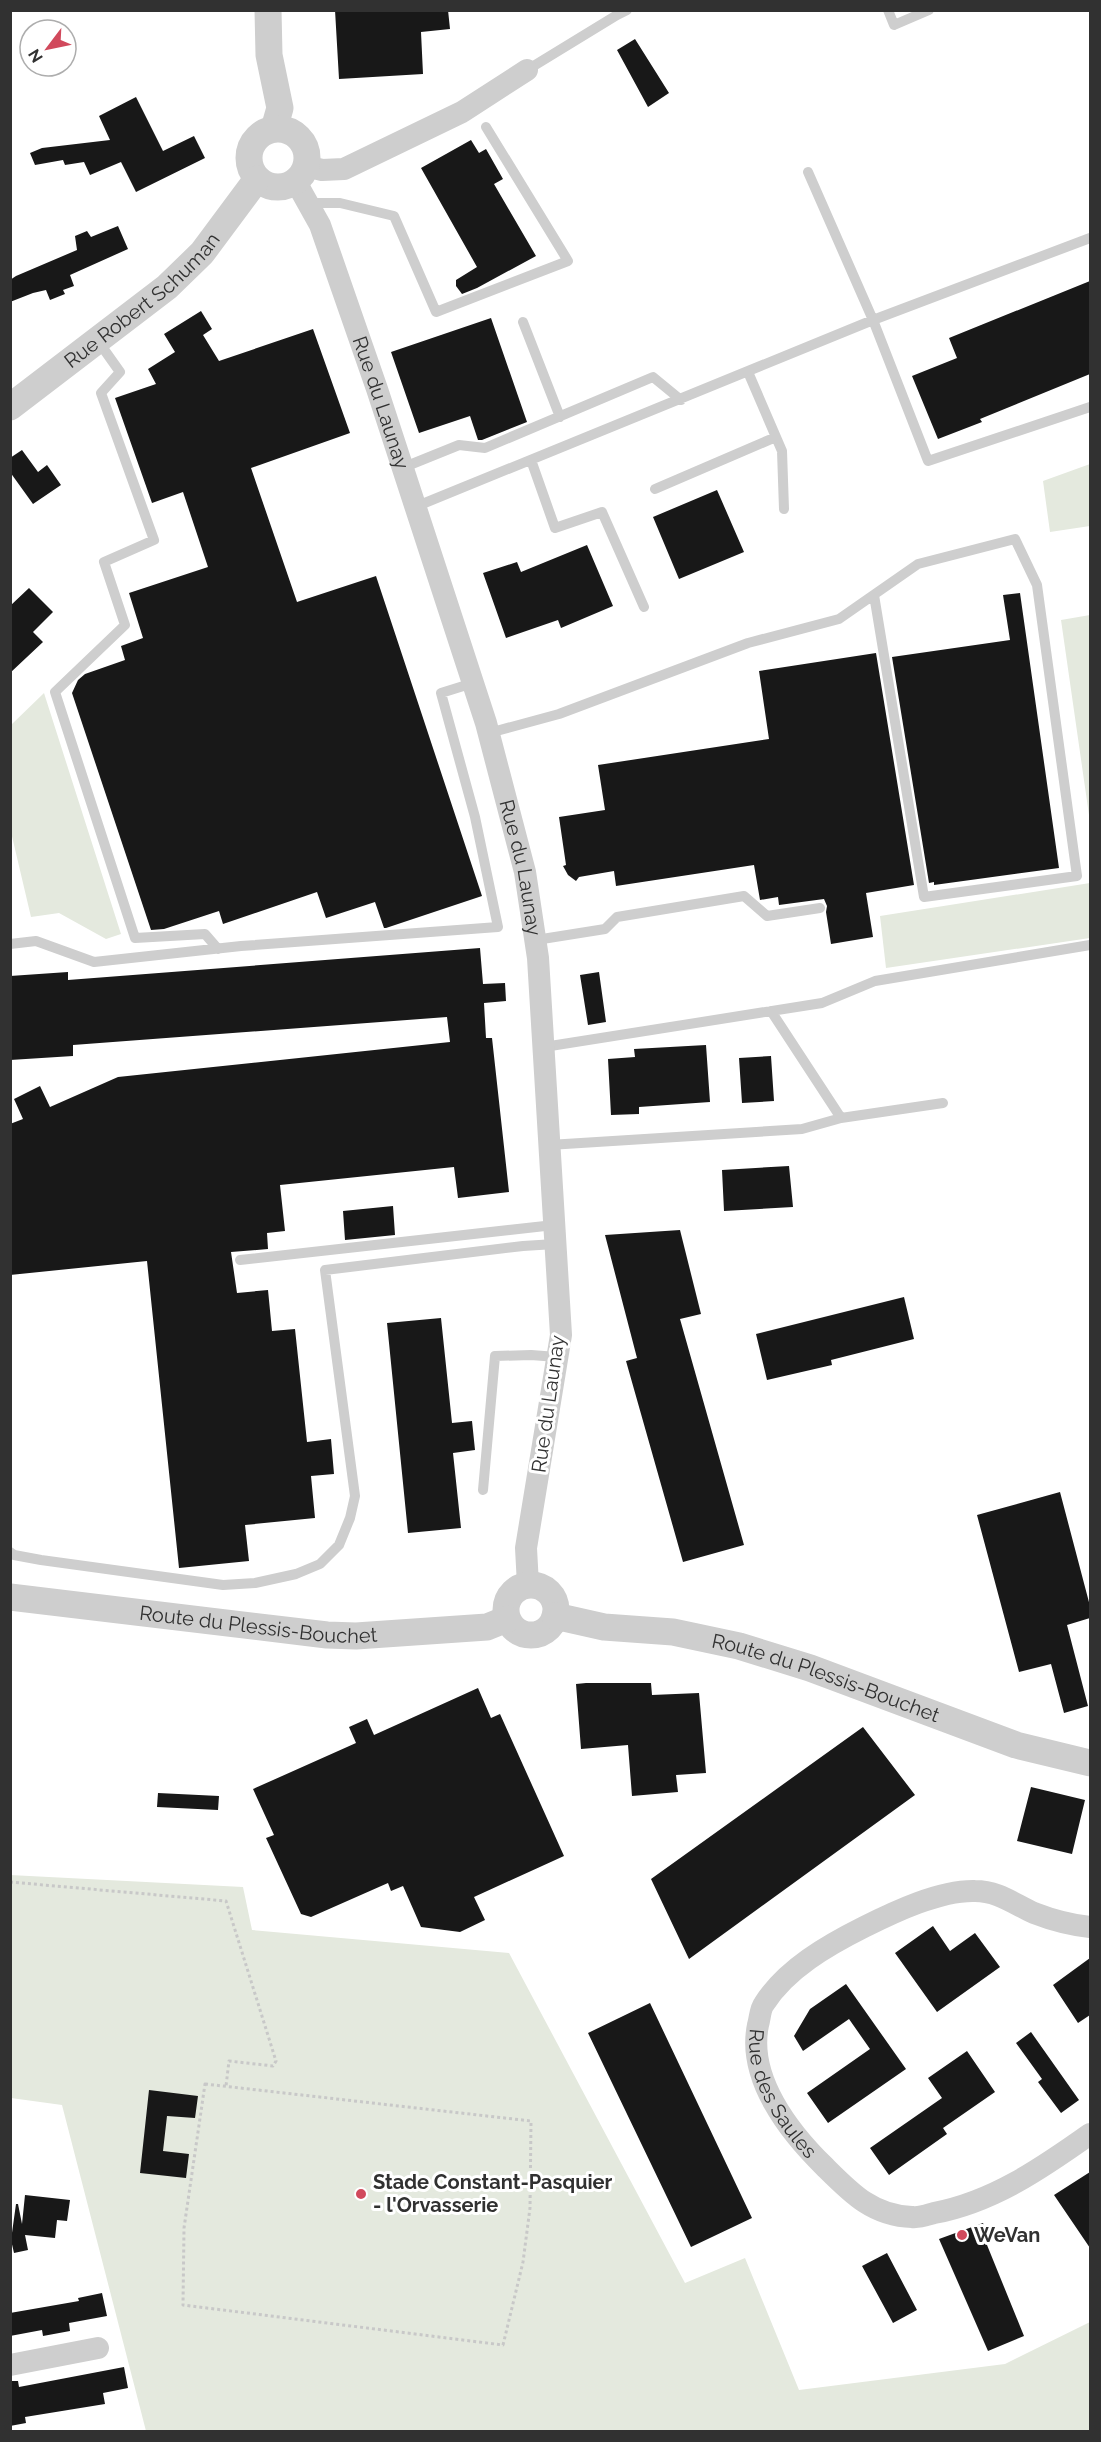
<svg xmlns="http://www.w3.org/2000/svg" width="1101" height="2442" viewBox="0 0 1101 2442" font-family="Raleway,sans-serif">
<style>
.green{fill:#e4e9de}
.building{fill:#181818}
.lines{fill:none;stroke-linecap:round;stroke-linejoin:round}
.path{stroke:#c8c8c8;stroke-width:3;stroke-dasharray:3 3;stroke-linecap:butt}
.service{stroke:#cecece;stroke-width:10}
.minor{stroke:#cecece;stroke-width:22}
.tertiary{stroke:#cecece;stroke-width:27}
.poi-dot{fill:#d1495c;stroke:#fff;stroke-width:2}
.labels{text-anchor:middle;dominant-baseline:central;stroke-width:6;stroke-linejoin:round;paint-order:stroke}
.street-label{font-size:20px;fill:#313131;stroke:#fff}
.poi-label{font-size:20px;font-weight:bold;fill:#313131;stroke:#fff;text-anchor:start}
</style>
<rect width="100%" height="100%" fill="#fff"/>
<path class="green" d="M1090,464V526L1050,532L1043,481Z
M1090,615V822L1061,620Z
M44,693L121,934L106,939L59,913L31,917L11,832V725Z
M1090,883V938L886,968L880,916Z
M10,1875L243,1887L252,1930L509,1953L685,2283L745,2258L799,2390L1005,2364L1090,2322V2431H146L62,2105L11,2098Z"/>
<path class="building" d="M335,10H448L450,29L421,32L423,74L339,79Z
M635,39L669,93L648,107L617,50Z
M136,97L163,151L194,136L205,158L136,192L121,162L90,175L84,162L65,165L63,160L35,165L30,153L42,148L110,140L99,116Z
M471,140L479,153L486,149L503,179L494,184L536,256L477,288L462,294L456,286V280L477,267L421,168Z
M118,226L128,249L70,275L74,286L63,290L65,294L50,300L46,290L33,293L10,302V280L16,276L77,250L75,236L87,231L91,237Z
M1090,281V374L980,419L982,422L938,439L912,376L957,358L949,338Z
M201,311L212,329L203,335L219,361L313,329L350,433L251,468L297,602L376,576L482,896L386,928H384L375,902L326,918L317,892L223,924L219,911L164,929L151,930L72,693L78,680L85,674L125,660L121,646L143,638L129,593L208,567L183,492L152,503L115,398L156,384L148,369L175,352L164,334Z
M491,318L527,422L482,440H478L470,416L419,433L391,352Z
M22,450L38,472L47,465L61,485L33,504L10,472V458Z
M717,490L744,552L679,579L653,517Z
M587,545L613,606L561,628L558,620L506,638L483,573L517,562L521,572Z
M29,588L53,612L33,632L43,642L10,673V606Z
M1020,593L1059,868L934,885V882L929,883L892,657L1010,640L1003,595Z
M876,653L914,885L866,893L873,937L831,944L826,912L827,906L824,899L779,905L778,897L760,900L754,865L616,886L614,871L579,877L576,881L568,875L563,866L566,865L559,817L605,810L598,765L769,739L759,671Z
M480,948L483,984L505,983L506,1001L484,1003L486,1038H492L509,1192L458,1198L454,1167L280,1185L285,1231L267,1233L268,1249L231,1252L237,1293L268,1290L272,1331L295,1329L307,1442L331,1439L334,1474L311,1476L315,1518L245,1525L249,1561L179,1568L147,1261L10,1275V1124L23,1119L14,1099L40,1086L50,1107L118,1077L450,1042L447,1017L73,1045V1056L10,1060V976L68,972V980Z
M599,972L606,1022L588,1025L580,975Z
M706,1045L710,1102L639,1107V1114L611,1115L608,1059L635,1057L634,1049Z
M771,1056L774,1101L742,1103L739,1058Z
M789,1166L793,1207L724,1211L722,1170Z
M393,1206L395,1235L345,1240L343,1211Z
M680,1230L701,1314L680,1319L744,1545L683,1562L626,1361L637,1358L605,1235Z
M904,1297L914,1339L831,1360L832,1365L767,1380L756,1334Z
M441,1318L452,1423L472,1421L475,1450L453,1453L461,1528L408,1533L387,1323Z
M1060,1492L1090,1606V1618L1067,1625L1088,1706L1064,1713L1051,1664L1019,1672L977,1515Z
M586,1683H651L652,1695L699,1693L706,1773L676,1775L678,1792L632,1796L628,1745L581,1749L576,1684Z
M478,1688L491,1718L500,1714L564,1856L474,1897L485,1920L460,1932L421,1927L403,1886L391,1891L388,1883L311,1917L301,1914L266,1838L274,1835L253,1789L356,1743L349,1727L367,1719L374,1735Z
M863,1727L915,1795L689,1959L651,1879Z
M1031,1787L1085,1800L1072,1854L1017,1841Z
M158,1793L219,1796L218,1810L157,1807Z
M933,1926L950,1951L975,1933L1000,1967L937,2012L895,1953Z
M1090,1958V2015L1078,2023L1053,1985Z
M846,1984L906,2069L828,2123L807,2093L870,2049L849,2019L803,2051L794,2036L810,2009Z
M650,2003L752,2218L691,2247L588,2033Z
M1031,2032L1079,2100L1061,2113L1038,2082L1042,2079L1016,2043Z
M967,2051L995,2092L943,2128L947,2134L889,2175L870,2148L942,2098L928,2078Z
M149,2090L198,2096L195,2118L167,2116L163,2151L189,2154L186,2178L140,2173Z
M1090,2172V2248L1054,2195Z
M25,2195L70,2200L67,2221L57,2220L55,2238L25,2235L28,2250L14,2253L11,2240L16,2204H18L22,2224Z
M983,2223L991,2243L987,2245L1024,2336L988,2351L939,2239Z
M887,2253L917,2310L893,2323L862,2266Z
M102,2293L107,2316L69,2323L70,2331L43,2336L42,2330L10,2336V2313L79,2301L78,2298Z
M124,2367L128,2388L103,2393L105,2404L25,2417L26,2423L10,2426V2381H18L19,2387Z"/>
<g class="lines">
<path class="path" d="M10,1882L226,1901L276,2061L273,2066L229,2061L226,2086
M205,2084L531,2121L530,2208L523,2262L503,2345L183,2305L184,2228Z"/>
<path class="service" d="M888,10L894,25L929,10
M527,70L617,15L627,10
M808,172L873,320L928,461L1090,407
M308,203H340L394,216L436,312L568,261L486,127
M523,322L560,417
M98,341L120,372L101,393L154,540L104,562L125,625L55,692L135,938L205,934L218,949
M748,372L782,451L784,509
M531,460L555,528L602,512L644,607
M402,468L459,445L485,448L653,377L681,400
M655,489L776,437
M415,507L873,320L1090,238
M489,733L559,714L748,643L839,619L918,564L1015,539L1037,585L1077,876L924,897L874,595
M536,940L605,929L617,917L744,896L767,916L820,908
M10,944L36,941L94,962L241,946L498,927L475,817L441,693L473,683
M771,1011L841,1118L943,1103
M544,1047L822,1003L875,981L1090,945
M549,1145L802,1129L841,1118
M240,1260L554,1225
M483,1490L495,1356L531,1355L557,1357
M10,1552L14,1555L41,1560L223,1585L255,1583L296,1574L320,1564L339,1545L350,1518L355,1496L325,1270L523,1246L555,1244"/>
<g class="minor">
<path d="M306,166L322,170L344,169L462,112L527,70"/>
<path id="s1" d="M296,182L320,225L377,389L486,723L525,872L538,958L561,1335L526,1548L528,1585"/>
<path id="s2" d="M1090,1927C1071,1925 1052,1920 1034,1913C1014,1904 998,1891 975,1891C940,1890 894,1912 864,1927C828,1945 786,1969 764,2004C760,2009 760,2019 758,2025C747,2078 789,2132 825,2167C851,2193 873,2216 912,2217C919,2218 927,2215 934,2213C993,2202 1042,2168 1090,2134"/>
<path d="M10,2365L98,2348"/>
</g>
<g class="tertiary">
<path d="M268,10L269,55L280,108L274,129"/>
<circle cx="278" cy="158" r="29"/>
<path id="s3" d="M10,407L167,287L202,253L257,179"/>
<circle cx="531" cy="1610" r="25"/>
<path id="s4" d="M10,1597L327,1635L356,1636L487,1627L507,1619"/>
<path id="s5" d="M555,1616L604,1627L673,1632L739,1646L810,1668L1016,1745L1090,1763"/>
</g>
</g>
<g class="poi-dot">
<circle cx="361" cy="2194" r="6"/>
<circle cx="962" cy="2235" r="6"/>
</g>
<g class="labels">
<g class="street-label">
<text stroke="none"><textPath href="#s3" startOffset="170">Rue Robert Schuman</textPath></text>
<text stroke="none"><textPath href="#s1" startOffset="237">Rue du Launay</textPath></text>
<text stroke="none"><textPath href="#s1" startOffset="723">Rue du Launay</textPath></text>
<text transform="translate(548 1404) rotate(-82)">Rue du Launay</text>
<text stroke="none"><textPath href="#s4" startOffset="250">Route du Plessis-Bouchet</textPath></text>
<text stroke="none"><textPath href="#s5" startOffset="279">Route du Plessis-Bouchet</textPath></text>
<text stroke="none"><textPath href="#s2" startOffset="464">Rue des Saules</textPath></text>
</g>
<g class="poi-label">
<text x="373" y="2182">Stade Constant-Pasquier<tspan x="373" dy="23">- l'Orvasserie</tspan></text>
<text x="974" y="2235">WeVan</text>
</g>
</g>
<rect width="1101" height="2442" fill="none" stroke="#313131" stroke-width="24"/>
<g transform="translate(48 48) rotate(238)"><circle r="28" fill="#ffffff" stroke="#adadad" stroke-width="1.5"/>
<path d="M0-4.5L10 22L0 15L-10 22Z" fill="#d1495c"/>
<text y="-9" font-size="16" font-weight="bold" text-anchor="middle" fill="#313131">N</text>
</g>
</svg>
